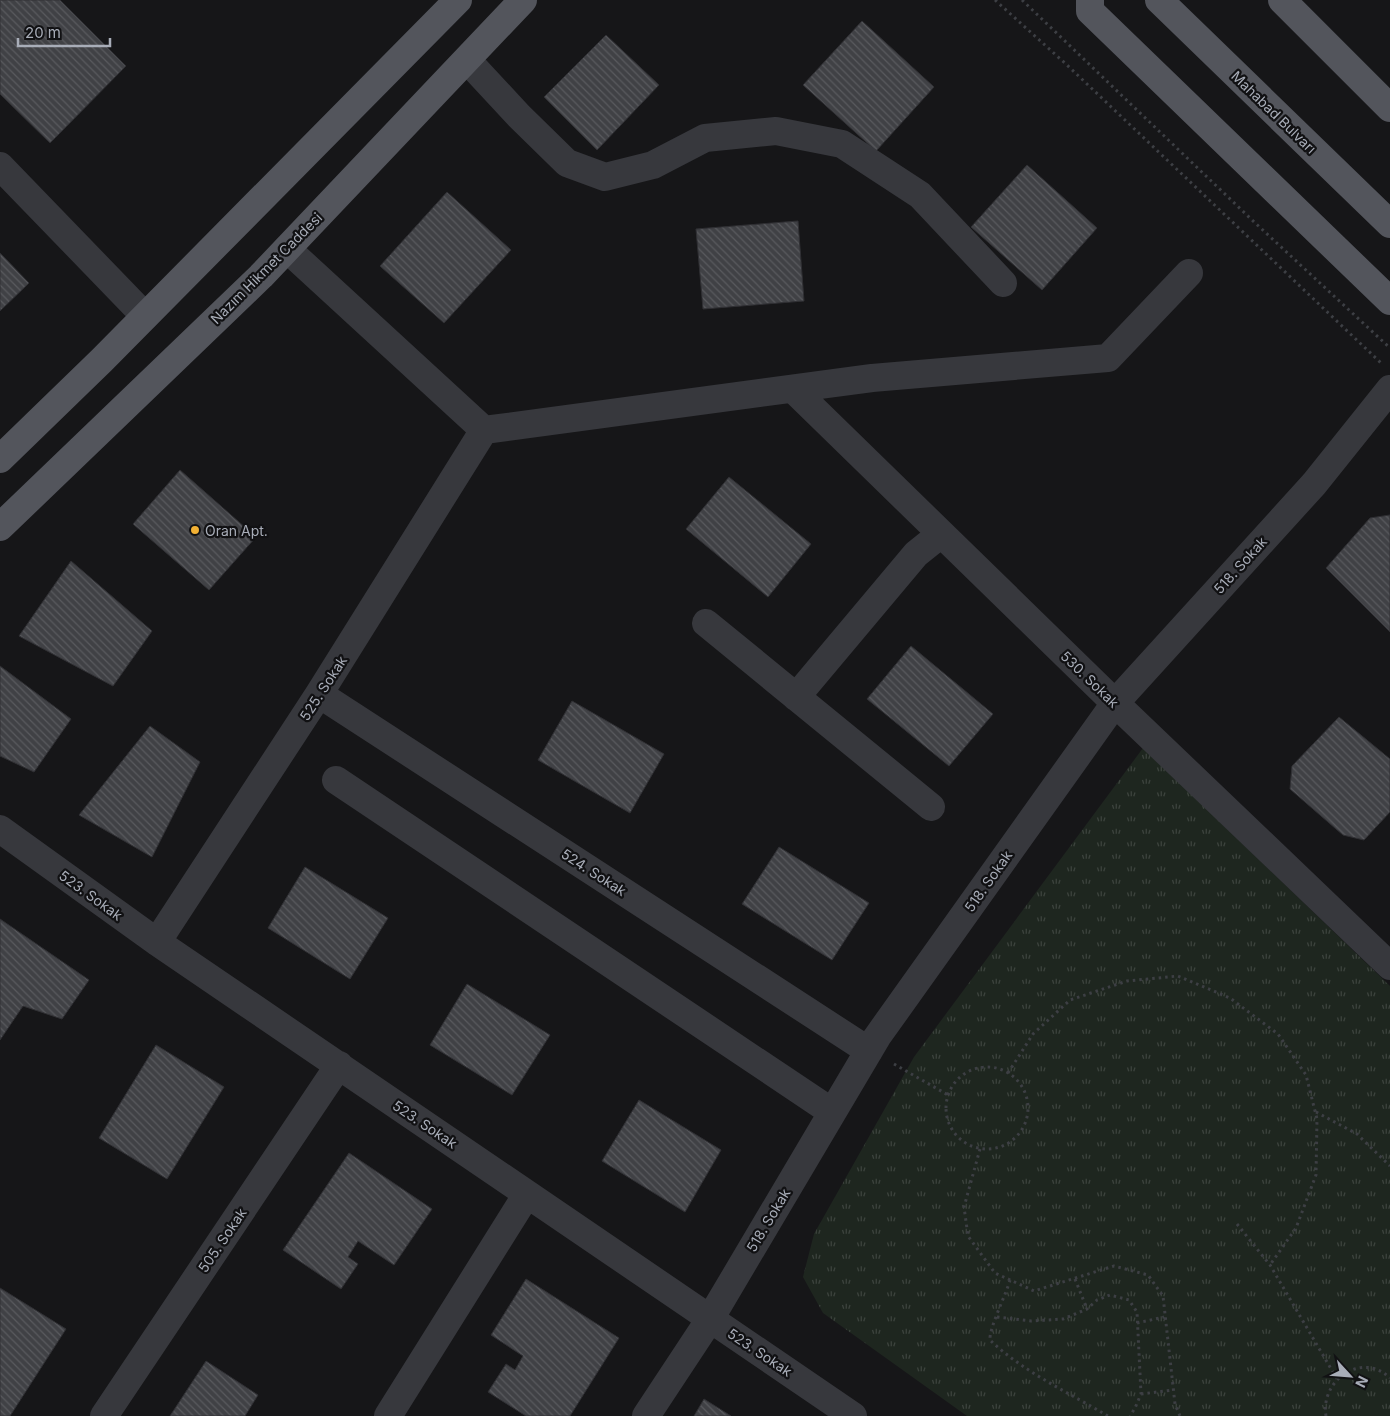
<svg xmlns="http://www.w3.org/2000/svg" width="1390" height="1416" viewBox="0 0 1390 1416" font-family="Inter,sans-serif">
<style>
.park{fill:url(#park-tufts)}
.building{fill:url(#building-back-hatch);stroke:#303034}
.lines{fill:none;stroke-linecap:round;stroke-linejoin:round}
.path{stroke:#3d3f44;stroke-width:3;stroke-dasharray:2.5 4;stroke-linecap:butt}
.minor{stroke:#37383d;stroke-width:28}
.major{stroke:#53555c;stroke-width:28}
.poi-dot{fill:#f2b134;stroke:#111113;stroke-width:2}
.labels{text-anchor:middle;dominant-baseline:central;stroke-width:4.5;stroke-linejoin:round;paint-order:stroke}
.street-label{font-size:14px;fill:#a8adb8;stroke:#111113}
.poi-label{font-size:14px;fill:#a8adb8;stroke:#111113;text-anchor:start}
</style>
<defs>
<pattern id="park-tufts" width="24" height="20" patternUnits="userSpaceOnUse" patternTransform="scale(1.25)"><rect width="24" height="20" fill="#1e261f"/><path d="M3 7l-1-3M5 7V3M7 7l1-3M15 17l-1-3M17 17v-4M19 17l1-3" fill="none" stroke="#3c433d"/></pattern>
<pattern id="building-back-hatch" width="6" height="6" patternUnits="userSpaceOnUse" patternTransform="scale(1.25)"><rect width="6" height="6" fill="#404145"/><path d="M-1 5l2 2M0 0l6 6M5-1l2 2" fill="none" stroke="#595a5e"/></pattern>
</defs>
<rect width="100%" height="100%" fill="#161618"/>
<path class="park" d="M1143,748L1390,986V1416H967L823,1313L803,1277L814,1234L914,1057Z"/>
<path class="building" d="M0,0H60L126,66L50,143L0,94Z
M862,21L934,87L876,151L803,85Z
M606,35L659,85L597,150L544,97Z
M1027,165L1097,228L1042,290L971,227Z
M447,192L511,250L444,323L380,266Z
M798,221L804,301L703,309L696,229Z
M0,253L29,283L0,311Z
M180,470L256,537L209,590L133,524Z
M729,477L811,544L768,597L686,529Z
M1390,515V632L1326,568L1370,518Z
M71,561L152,631L113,686L19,636Z
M911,646L993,714L949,766L867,699Z
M0,666L71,719L34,772L0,756Z
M572,701L664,754L630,813L538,760Z
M1339,717L1390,759V812L1364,840L1343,835L1290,789L1292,766Z
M150,726L200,762L152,857L79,815Z
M779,847L869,903L832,960L742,904Z
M305,867L388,918L350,979L268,928Z
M0,919L89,980L62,1019L23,1006L0,1040Z
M467,984L550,1035L512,1095L430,1045Z
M156,1045L224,1087L167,1179L99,1138Z
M639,1100L721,1150L685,1212L602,1161Z
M349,1153L432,1209L394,1265L358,1241L348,1257L358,1264L341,1289L283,1250Z
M526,1279L619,1338L570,1416H526L488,1392L506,1364L515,1370L523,1356L491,1335Z
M0,1288L66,1329L10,1416H0Z
M206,1361L258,1395L245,1416H170Z
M704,1399L731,1416H694Z"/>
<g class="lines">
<path class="path" d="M995,0L1067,65L1381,363
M1022,0L1252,220L1390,348
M894,1064L948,1095
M946 1108a41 41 0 1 1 82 0a41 41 0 1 1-82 0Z
M1008,1073L1033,1034L1070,1000L1127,981L1178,976L1230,998L1278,1034L1306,1075L1317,1119L1316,1175L1296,1228L1270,1265
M1316,1112L1357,1134L1390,1166
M980,1149L964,1207L968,1236L995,1273L1034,1291L1114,1266L1148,1275L1163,1296L1175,1404L1180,1416
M1237,1224L1270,1265L1337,1379
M1075,1279L1087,1309
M1010,1280C1006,1295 989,1328 990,1340C1022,1371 1069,1393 1108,1416
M997,1317L1031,1321L1063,1319L1087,1309L1097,1300L1110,1295L1129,1300L1137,1312L1141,1394L1135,1408L1130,1416
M1137,1323L1164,1317
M1141,1394L1173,1390
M1326,1416C1320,1380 1362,1351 1390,1378"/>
<path class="minor" d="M467,60L519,116L567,163L605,177L653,165L705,138L776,131L842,144L920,195L1003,283
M0,166L145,316
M287,249L484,430L872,378L1108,358L1189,273
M793,389L1115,703L1390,966
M706,623L931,807
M319,694L869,1051
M796,697L916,554L941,534
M336,780L832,1112
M0,829L157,942L853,1416
M157,942L319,694L484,430
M104,1416L339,1065
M388,1416L527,1194
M646,1416L710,1319L877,1037L1115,703L1314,484L1390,389"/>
<path class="major" d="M1090,0V11L1390,301
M1159,0L1390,224
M1282,0L1390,108
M0,459L102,360L458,0
M0,527L261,276L523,0"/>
</g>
<circle class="poi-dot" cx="195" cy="530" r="5"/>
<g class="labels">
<g class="street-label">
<text transform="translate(1274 112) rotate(44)">Mahabad Bulvarı</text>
<text transform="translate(266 268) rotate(-45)">Nazım Hikmet Caddesi</text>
<text transform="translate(1240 565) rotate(-48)">518. Sokak</text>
<text transform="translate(1090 679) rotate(44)">530. Sokak</text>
<text transform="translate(323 688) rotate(-57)">525. Sokak</text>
<text transform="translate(594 872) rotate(33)">524. Sokak</text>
<text transform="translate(988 881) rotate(-55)">518. Sokak</text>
<text transform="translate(91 895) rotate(36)">523. Sokak</text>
<text transform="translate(425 1124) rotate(34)">523. Sokak</text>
<text transform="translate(768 1220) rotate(-59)">518. Sokak</text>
<text transform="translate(222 1240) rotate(-56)">505. Sokak</text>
<text transform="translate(760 1352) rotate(34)">523. Sokak</text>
</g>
<g class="poi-label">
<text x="205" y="530">Oran Apt.</text>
</g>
</g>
<g transform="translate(1350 1376) rotate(116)" stroke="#111113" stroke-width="4" paint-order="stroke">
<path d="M0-4L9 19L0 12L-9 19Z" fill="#a8adb8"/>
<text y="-8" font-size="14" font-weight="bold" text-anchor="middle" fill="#a8adb8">N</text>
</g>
<path d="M18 38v8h92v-8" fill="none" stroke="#a8adb8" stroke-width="2.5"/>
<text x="25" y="38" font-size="15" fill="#a8adb8" stroke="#111113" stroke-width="4" paint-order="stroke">20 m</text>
</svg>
